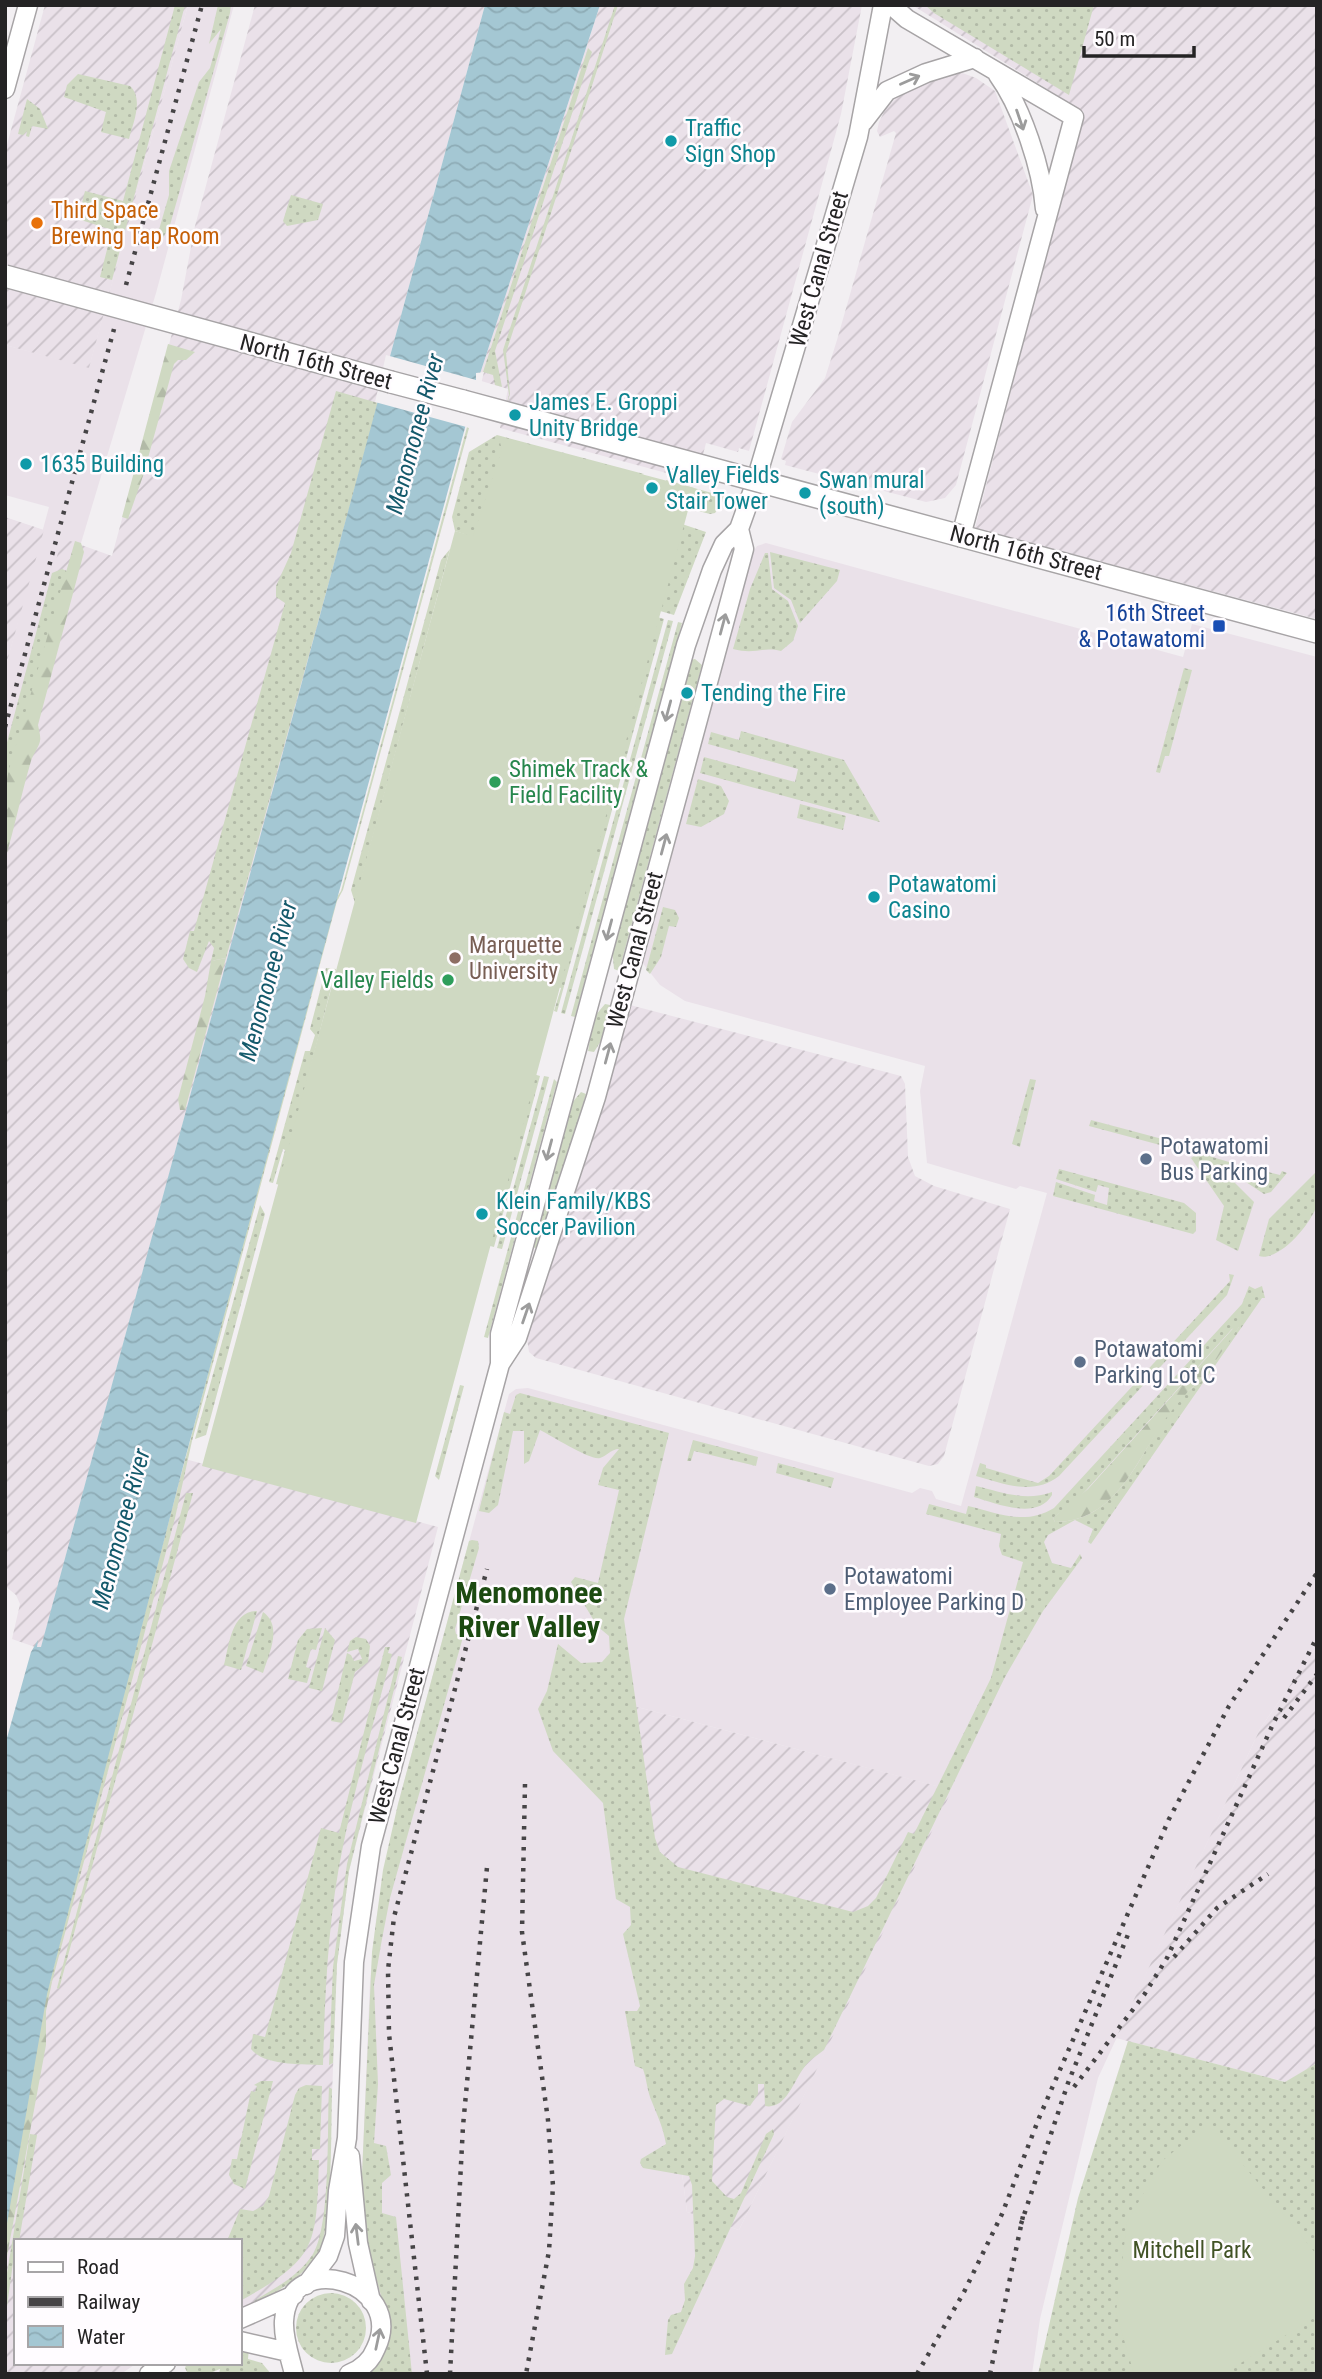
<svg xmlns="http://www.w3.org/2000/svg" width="1322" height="2379" viewBox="0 0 1322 2379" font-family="'Roboto Condensed',sans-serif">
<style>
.built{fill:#eae1e9;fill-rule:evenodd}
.industrial{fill:url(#industrial-furrows)}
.grass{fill:url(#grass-dots);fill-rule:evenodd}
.forest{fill:url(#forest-firs)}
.garden{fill:#cfd9c2}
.water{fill:url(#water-waves)}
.pier{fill:#f2eff2}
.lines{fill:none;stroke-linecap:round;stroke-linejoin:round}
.minor-casing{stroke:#a7a4a6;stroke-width:21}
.major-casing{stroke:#a7a4a6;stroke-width:24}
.minor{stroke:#fff;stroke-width:18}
.major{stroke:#fff;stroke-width:21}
.rail{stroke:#464446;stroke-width:4.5;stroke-dasharray:3.5 7;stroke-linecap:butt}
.major-bridge-casing{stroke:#a7a4a6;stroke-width:24;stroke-linecap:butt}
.major-bridge{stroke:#fff;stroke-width:21}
.oneway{stroke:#9c9c9c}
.culture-dot{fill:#0f9aa8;stroke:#fffcff;stroke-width:2.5}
.food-dot{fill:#e8710a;stroke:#fffcff;stroke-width:2.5}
.transit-dot{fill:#1a4fb4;stroke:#fffcff;stroke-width:2.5}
.leisure-dot{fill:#2e9e5b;stroke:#fffcff;stroke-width:2.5}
.education-dot{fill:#8d6e63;stroke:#fffcff;stroke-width:2.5}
.service-dot{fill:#5c6f8a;stroke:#fffcff;stroke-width:2.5}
.labels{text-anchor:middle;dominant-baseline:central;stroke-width:5;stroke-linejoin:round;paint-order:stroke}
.culture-label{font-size:23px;fill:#0d838f;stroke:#fffcff;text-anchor:start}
.food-label{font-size:23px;fill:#c56008;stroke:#fffcff;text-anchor:start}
.street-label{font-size:23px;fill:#242324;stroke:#fffcff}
.transit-label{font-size:23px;fill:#164399;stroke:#fffcff;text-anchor:end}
.leisure-label{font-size:23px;fill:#27864d;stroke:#fffcff;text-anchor:start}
.education-label{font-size:23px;fill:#785e54;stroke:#fffcff;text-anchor:start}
.service-label{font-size:23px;fill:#4e5e75;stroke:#fffcff;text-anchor:start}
.park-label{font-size:23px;fill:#415225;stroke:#fffcff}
.water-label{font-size:24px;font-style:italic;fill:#14596b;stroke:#fffcff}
.district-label{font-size:30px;font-weight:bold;fill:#1c4a11;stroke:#fffcff}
</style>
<defs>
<pattern id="industrial-furrows" width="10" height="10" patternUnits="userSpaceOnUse" patternTransform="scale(1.75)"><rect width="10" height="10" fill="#eae1e9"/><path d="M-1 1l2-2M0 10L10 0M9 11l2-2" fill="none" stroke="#c9c1c8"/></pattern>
<pattern id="grass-dots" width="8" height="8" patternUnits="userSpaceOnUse" patternTransform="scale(1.75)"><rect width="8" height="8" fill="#cfd9c2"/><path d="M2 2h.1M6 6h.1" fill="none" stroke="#b2baa7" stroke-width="1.8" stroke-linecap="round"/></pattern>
<pattern id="forest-firs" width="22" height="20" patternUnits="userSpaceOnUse" patternTransform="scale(1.75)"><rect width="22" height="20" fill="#cfd9c2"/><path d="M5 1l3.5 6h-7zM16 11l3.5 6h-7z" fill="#b2baa7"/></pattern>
<pattern id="water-waves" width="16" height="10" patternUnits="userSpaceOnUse" patternTransform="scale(1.75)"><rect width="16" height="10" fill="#a4c7d3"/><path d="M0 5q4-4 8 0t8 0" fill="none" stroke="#8dabb5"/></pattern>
</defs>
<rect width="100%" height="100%" fill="#f2eff2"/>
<path class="built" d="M188,5H234L156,293L81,543L5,829V669L49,507L5,495V345L89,367Z
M766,543L1183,657L1192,624L1317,657V1646L1260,1729L1098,2078L1040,2319L1032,2374H370L386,2349L390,2327L375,2280L362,2174L370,1981L376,1920L398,1804L509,1394L516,1389L528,1388L912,1493L920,1488L932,1491L936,1499L961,1506L1047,1193L1020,1186L1016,1189L927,1163L920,1091L925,1066L685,1001L660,985L641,961L752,554L757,546ZM622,1703L951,1790L739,2230L687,2212Z"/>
<path class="industrial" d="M45,5H188L89,368L5,345V152Z
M255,5H485L41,1648L37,1647V1642L35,1647L12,1639L20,1604L16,1595L5,1586V750L62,538L112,556L181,300L195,226Z
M600,5H862L841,114L749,451L739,448L738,452L706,443L696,481L500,428L508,389L478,380Z
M912,5H1317V619L975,528L1084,112Z
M957,71L976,78L995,91L1033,195L956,485L945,498L926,502L785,465L786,461L781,459L792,422L825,378L837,340L896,133L894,131L880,137L877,131L879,122L886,108L901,93Z
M5,517L44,530L5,669Z
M630,1005L901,1076L905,1084L908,1157L915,1176L934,1186L1010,1209L944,1456L938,1464L929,1466L536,1358L529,1352L527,1339L603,1099Z
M185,1459L438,1527L349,1871L337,1964L329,2174L323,2244L312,2261L289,2284L240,2312V2241H16V2363H137L121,2374H5V2235L47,1994Z
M1317,1646V2063L1286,2082L1116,2038L1260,1729Z
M622,1703L952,1790L739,2230L687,2212Z"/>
<path class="grass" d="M175,5H185L112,280L100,277L112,230L78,219L85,191L123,201Z
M218,5H231L230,13L170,225L157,249L154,247L169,195V171L199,82L210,68L221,29L209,44Z
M615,5H618L506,353L510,394L500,428L509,395L503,350Z
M925,5H1094L1069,95L934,13Z
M588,48L592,52L495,351L502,387L495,385L493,375L483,372Z
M78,74L130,86C144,99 133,123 129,139L101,132L106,112L64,97L67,85Z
M27,99L40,109L48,129L32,126L29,137L26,136L27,131L23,135L18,134Z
M291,195L323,204L318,220L287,226L283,221Z
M336,391L378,403L226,958L211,961L214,948L209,941L197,972L189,968L183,959L190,931H194L285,603L276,597V586L291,553Z
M467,427L469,428L343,890L337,901L192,1441L175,1518L52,1982L50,1981C141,1620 238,1260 335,900L341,891Z
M497,435L644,474L482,540L455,531L452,517L469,452Z
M666,480L726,497L715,513L710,514L667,503Z
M676,522L706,532L674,615L653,609Z
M450,549L355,903L351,890L441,560Z
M770,552L840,570L837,581L800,623L791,600L774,588Z
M765,553H768L772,589L788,601L798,626L793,641L781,651C762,646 756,655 733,649L750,589Z
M62,569L67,571L66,576L5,790V750L52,573Z
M637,611L664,619L557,1012L554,1011L561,988L551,985Z
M668,620L673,621L565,1014L561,1013Z
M678,622L682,623L575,1017L571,1016Z
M695,659L702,665L619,971L614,969L612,947L690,660Z
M1184,668L1192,670L1169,756H1165L1160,773L1156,772Z
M741,731L844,760L880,822L700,773L704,757L795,782L798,769L708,744L711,732L739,740Z
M698,779L721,786L729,801L724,814L701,827L686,824Z
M800,804L846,816L843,830L797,818Z
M663,907L675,910L679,918L676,927L669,926L661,957L650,974L646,970Z
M326,968L336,969L280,1185L276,1184L285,1150L283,1149L273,1183L269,1182L305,1051H310L315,1035L310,1029Z
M605,1004L610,1005L601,1041L594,1052L588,1051L594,1017Z
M530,1073L540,1076L494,1247L486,1245Z
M544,1076L549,1077L502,1249L497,1248Z
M554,1079L557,1082L488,1338L484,1337Z
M1030,1079L1036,1080L1020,1147L1012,1144Z
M581,1092L586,1094L580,1114L536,1248L532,1247L571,1104Z
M1091,1120L1196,1148L1190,1153L1089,1126Z
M1199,1153L1229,1162L1232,1180L1254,1202L1238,1251L1216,1240L1224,1206L1191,1158Z
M1238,1164L1280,1175L1282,1171L1287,1173L1271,1192L1264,1194L1243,1180Z
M1059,1169L1184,1203L1196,1213V1231L1193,1234L1053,1196L1056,1182L1095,1195L1094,1201L1107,1205L1109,1188L1098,1185L1096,1192L1056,1179Z
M1317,1171C1317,1181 1319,1196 1317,1205C1311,1224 1279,1262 1259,1256L1269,1219Z
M260,1205L265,1214L206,1435L195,1439Z
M1229,1274L1234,1275L1227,1295L1059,1476C1034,1496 1004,1484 976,1476L980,1463L986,1465V1468L1038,1483L1049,1476L1230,1281Z
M1249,1286L1255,1289L1262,1286L1265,1298H1262L1091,1544L1088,1542L1093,1529L1075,1520L1048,1535L1044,1542L1052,1563L1071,1568L1080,1554L1082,1558L1043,1611L1005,1677L824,2050C816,2056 808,2061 803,2069C793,2083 785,2110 765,2106L764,2084H758V2094L750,2106L724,2099L716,2105L712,2181L727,2197L734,2199L741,2193L766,2134L773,2129L774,2134L672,2354L665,2355L668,2320L671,2315L681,2312L685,2300L684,2284L693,2268L695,2256L692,2185L689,2176L643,2168L640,2163L641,2159L666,2144C663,2127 658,2117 652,2102C647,2091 647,2080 643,2069L635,2066L625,2011H637L640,2006L623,1934L631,1925L630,1907L616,1899L603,1803L553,1751L538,1709L547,1691L558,1644L581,1663L602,1662L610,1653L609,1636L597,1626L571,1582L575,1577L598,1583L619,1490L598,1485L603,1468L619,1449C611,1449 607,1456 600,1458C591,1461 552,1436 540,1430L529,1461L524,1464V1431H513L498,1505L489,1513L479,1511L504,1412L510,1414L516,1395L520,1393L669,1433L624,1619L655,1838L660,1852L678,1867L853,1912L868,1906L876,1898L908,1832L914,1834L991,1678L1023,1562L1002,1555L999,1546L1001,1534L926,1514L929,1504L966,1514L968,1506C998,1513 1025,1526 1054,1508L1242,1304ZM1239,1327C1224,1345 1214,1366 1197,1383C1188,1392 1175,1402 1168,1413C1139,1456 1117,1522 1055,1522L1053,1518L1079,1498L1232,1329Z
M460,1385L464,1386L439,1480L435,1476Z
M693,1440L758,1457L756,1466L694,1451L691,1461H687Z
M778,1463L834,1478L831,1488L776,1473Z
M976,1486C1002,1492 1025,1502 1052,1492V1495C1037,1521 995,1503 974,1497Z
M186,1493H193L59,1989L57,1988Z
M472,1540L478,1541L479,1548L455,1629L456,1634L463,1637L390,1898L382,1939L374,1985L378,2084L374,2143L386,2146L391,2175L382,2183V2213L396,2217L412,2374H370L386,2349L390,2327L368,2250L362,2174L372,1952L383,1870L398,1804L469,1541Z
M257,1611L241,1670L224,1665C229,1646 231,1611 257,1611Z
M263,1612C283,1626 269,1653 263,1673L246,1666Z
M322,1628L316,1650L311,1649L306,1667L311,1669L307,1683L288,1679L298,1640L307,1629Z
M325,1628L335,1640L322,1691L309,1688Z
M356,1637L366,1639L370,1646L368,1662L355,1672L342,1723L331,1721L347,1653L351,1655L354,1661L362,1659L358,1649L347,1652L350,1641Z
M385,1647H390L388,1653L392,1654C375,1718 356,1782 343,1846C328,1918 325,1992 323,2065C304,2064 264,2066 251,2049L253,2034L265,2037L321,1828L339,1833Z
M398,1656L402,1657L349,1871L337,1964L333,2063L329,2065L333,1967L347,1864Z
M1128,2041L1285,2082L1317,2063V2374H1038L1078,2198Z
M261,2081H273L245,2189L234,2184L229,2175L232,2159H237L251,2091L255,2092L257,2086L254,2085Z
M306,2085L322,2086L320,2149H312V2160H319C316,2246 318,2258 240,2301V2241H227L240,2209L253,2211L263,2206L269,2196L295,2095L299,2088Z
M329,2087L332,2089C331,2121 333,2227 319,2251C305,2277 278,2291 253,2305L254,2301C275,2288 299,2276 313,2254C331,2225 327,2125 329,2087Z
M30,2134L37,2135L19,2241H16L5,2321V2285Z
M296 2328a35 35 0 1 1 70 0a35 35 0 1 1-70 0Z
M240,2348H249L248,2359L262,2363L271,2374H219L220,2369L208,2374H188L185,2368L187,2363H240Z"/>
<path class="forest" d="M168,344L195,352L186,360H178L174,364L143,476L128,519L122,517Z
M75,541L81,543L84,552L38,725C39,730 41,737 40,741C39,747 33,754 31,761C21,795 15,826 5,860V790L9,769Z
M226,958L185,1110H180L178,1099L205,996L211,961Z
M1238,1323L1239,1327L1200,1383C1192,1385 1187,1393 1181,1400C1140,1442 1126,1521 1055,1522L1053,1518L1088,1489Z
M50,1981L52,1982L46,2011V2045L5,2267V2168L17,2130L47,1982Z"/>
<path class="garden" d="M498,436L694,488L416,1523L202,1466L455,531L473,536L502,449Z
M1209,2123L1317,2255V2316L1223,2374H1134L1116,2312L1127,2222L1162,2161Z"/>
<path class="water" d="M485,5H600L478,380L185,1459L47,1994L5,2235V1745L31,1652L38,1640L37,1647H41Z"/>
<path class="pier" d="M386,355L476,380V373L484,372L470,428L375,402Z"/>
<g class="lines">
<g class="minor-casing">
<path id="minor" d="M891,5L907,19L1074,117L961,536
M998,75C1022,108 1042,169 1045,209
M5,89L28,5
M863,122L887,91L926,73L975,58
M500,1364L517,1338L596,1097L744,549L739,529
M350,2156L358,2243L371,2301
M306,2285L328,2256L335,2236L338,2191L347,2138L354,1962L371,1846L500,1364V1334L686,645L712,570L724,544L739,529L754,487L858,137L883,5
M240,2319L294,2295
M240,2341L288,2352
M149,2374L166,2363
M294,2374C290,2357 283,2338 284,2321C288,2246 407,2282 376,2348C371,2361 362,2369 349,2374"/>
</g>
<g class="major-casing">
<path id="major" d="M391,382L463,401
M961,536L1317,632"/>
</g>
<use href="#minor" class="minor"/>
<use href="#major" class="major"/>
<path class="rail" d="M126,285L202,5
M5,727L114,329
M1284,1718L1317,1674
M525,1784L522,1932L548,2120L553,2186L549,2251L526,2374
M1174,1957L1217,1908L1268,1874
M1074,2087L1144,1995L1167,1958L1273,1724L1317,1637
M1021,2224L1068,2083L1129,1932
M427,2374L389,2034L388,1970L394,1917L487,1569
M450,2374L463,2126L487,1867
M917,2374L964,2292L1002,2214L1039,2118L1169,1819L1229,1706L1317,1573
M990,2374L1023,2216"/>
<g class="major-bridge-casing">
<path id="major-bridge" d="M5,276L391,382
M463,401L961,536"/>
</g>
<use href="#major-bridge" class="major-bridge"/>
</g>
<defs><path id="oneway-shaft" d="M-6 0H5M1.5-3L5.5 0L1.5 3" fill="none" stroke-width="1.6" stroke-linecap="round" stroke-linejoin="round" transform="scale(1.75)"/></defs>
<g class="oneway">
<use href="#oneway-shaft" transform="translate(910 80) rotate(-24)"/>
<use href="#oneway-shaft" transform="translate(1020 120) rotate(71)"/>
<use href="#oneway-shaft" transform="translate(723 624) rotate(-75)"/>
<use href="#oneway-shaft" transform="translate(668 711) rotate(105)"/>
<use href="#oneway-shaft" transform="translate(664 844) rotate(-75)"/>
<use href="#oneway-shaft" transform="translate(609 930) rotate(105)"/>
<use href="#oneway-shaft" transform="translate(608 1053) rotate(-75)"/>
<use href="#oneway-shaft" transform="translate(549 1150) rotate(105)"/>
<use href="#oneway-shaft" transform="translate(526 1313) rotate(-71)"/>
<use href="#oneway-shaft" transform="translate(357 2234) rotate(-97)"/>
<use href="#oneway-shaft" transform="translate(378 2339) rotate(-78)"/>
</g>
<g class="culture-dot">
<circle cx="671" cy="141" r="7"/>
<circle cx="515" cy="415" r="7"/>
<circle cx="26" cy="464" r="7"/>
<circle cx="652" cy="488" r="7"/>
<circle cx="805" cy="493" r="7"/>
<circle cx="687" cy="693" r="7"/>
<circle cx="874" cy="897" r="7"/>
<circle cx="482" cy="1214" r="7"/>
</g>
<circle class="food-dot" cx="37" cy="223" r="7"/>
<rect class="transit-dot" x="1212" y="619" width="14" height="14" rx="3.5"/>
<g class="leisure-dot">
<circle cx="495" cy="782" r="7"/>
<circle cx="448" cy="980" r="7"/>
</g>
<circle class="education-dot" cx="455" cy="958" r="7"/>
<g class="service-dot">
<circle cx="1146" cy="1159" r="7"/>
<circle cx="1080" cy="1362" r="7"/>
<circle cx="830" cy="1589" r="7"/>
</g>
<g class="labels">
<g class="culture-label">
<text x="685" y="128">Traffic<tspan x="685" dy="26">Sign Shop</tspan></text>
<text x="529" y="402">James E. Groppi<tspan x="529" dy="26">Unity Bridge</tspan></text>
<text x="40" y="464">1635 Building</text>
<text x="666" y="475">Valley Fields<tspan x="666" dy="26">Stair Tower</tspan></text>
<text x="819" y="480">Swan mural<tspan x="819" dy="26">(south)</tspan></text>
<text x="701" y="693">Tending the Fire</text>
<text x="888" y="884">Potawatomi<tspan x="888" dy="26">Casino</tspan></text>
<text x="496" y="1201">Klein Family/KBS<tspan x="496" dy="26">Soccer Pavilion</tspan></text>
</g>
<g class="food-label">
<text x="51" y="210">Third Space<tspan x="51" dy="26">Brewing Tap Room</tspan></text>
</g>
<g class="street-label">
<text transform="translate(819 269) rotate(-74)">West Canal Street</text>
<text transform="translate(316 362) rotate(15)">North 16th Street</text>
<text transform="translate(1026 553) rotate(15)">North 16th Street</text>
<text transform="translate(635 950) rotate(-75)">West Canal Street</text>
<text transform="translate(397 1746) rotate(-75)">West Canal Street</text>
</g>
<g class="transit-label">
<text x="1205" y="613">16th Street<tspan x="1205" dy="26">&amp; Potawatomi</tspan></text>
</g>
<g class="leisure-label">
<text x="509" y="769">Shimek Track &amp;<tspan x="509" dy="26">Field Facility</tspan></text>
<text x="434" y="980" text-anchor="end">Valley Fields</text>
</g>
<g class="education-label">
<text x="469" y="945">Marquette<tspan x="469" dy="26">University</tspan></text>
</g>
<g class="service-label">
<text x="1160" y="1146">Potawatomi<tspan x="1160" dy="26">Bus Parking</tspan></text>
<text x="1094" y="1349">Potawatomi<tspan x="1094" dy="26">Parking Lot C</tspan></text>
<text x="844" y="1576">Potawatomi<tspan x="844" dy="26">Employee Parking D</tspan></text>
</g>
<g class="park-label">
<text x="1192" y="2250">Mitchell Park</text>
</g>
<g class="water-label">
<text transform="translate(415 434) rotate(-75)">Menomonee River</text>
<text transform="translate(268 981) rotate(-75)">Menomonee River</text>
<text transform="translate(121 1529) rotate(-75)">Menomonee River</text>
</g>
<g class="district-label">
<text x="529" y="1592">Menomonee<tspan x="529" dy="34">River Valley</tspan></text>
</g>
</g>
<rect width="1322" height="2379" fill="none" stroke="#242324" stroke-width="14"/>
<rect x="14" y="2239" width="228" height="126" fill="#fffcff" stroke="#a7a5a7" stroke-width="2"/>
<rect x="28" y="2262" width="35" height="10" fill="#ffffff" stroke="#a7a5a7" stroke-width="2"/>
<text x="77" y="2274" font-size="21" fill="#242324">Road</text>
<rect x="28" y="2297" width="35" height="10" fill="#464446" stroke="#a7a5a7" stroke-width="2"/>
<text x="77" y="2309" font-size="21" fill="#242324">Railway</text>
<rect x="28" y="2326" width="35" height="21" fill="url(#water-waves)" stroke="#a7a5a7" stroke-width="2"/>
<text x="77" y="2344" font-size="21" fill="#242324">Water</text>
<path d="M1084 46v10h110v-10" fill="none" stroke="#242324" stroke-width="3.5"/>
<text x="1094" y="46" font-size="21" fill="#242324" stroke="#fffcff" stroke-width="5" paint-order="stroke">50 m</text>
</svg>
